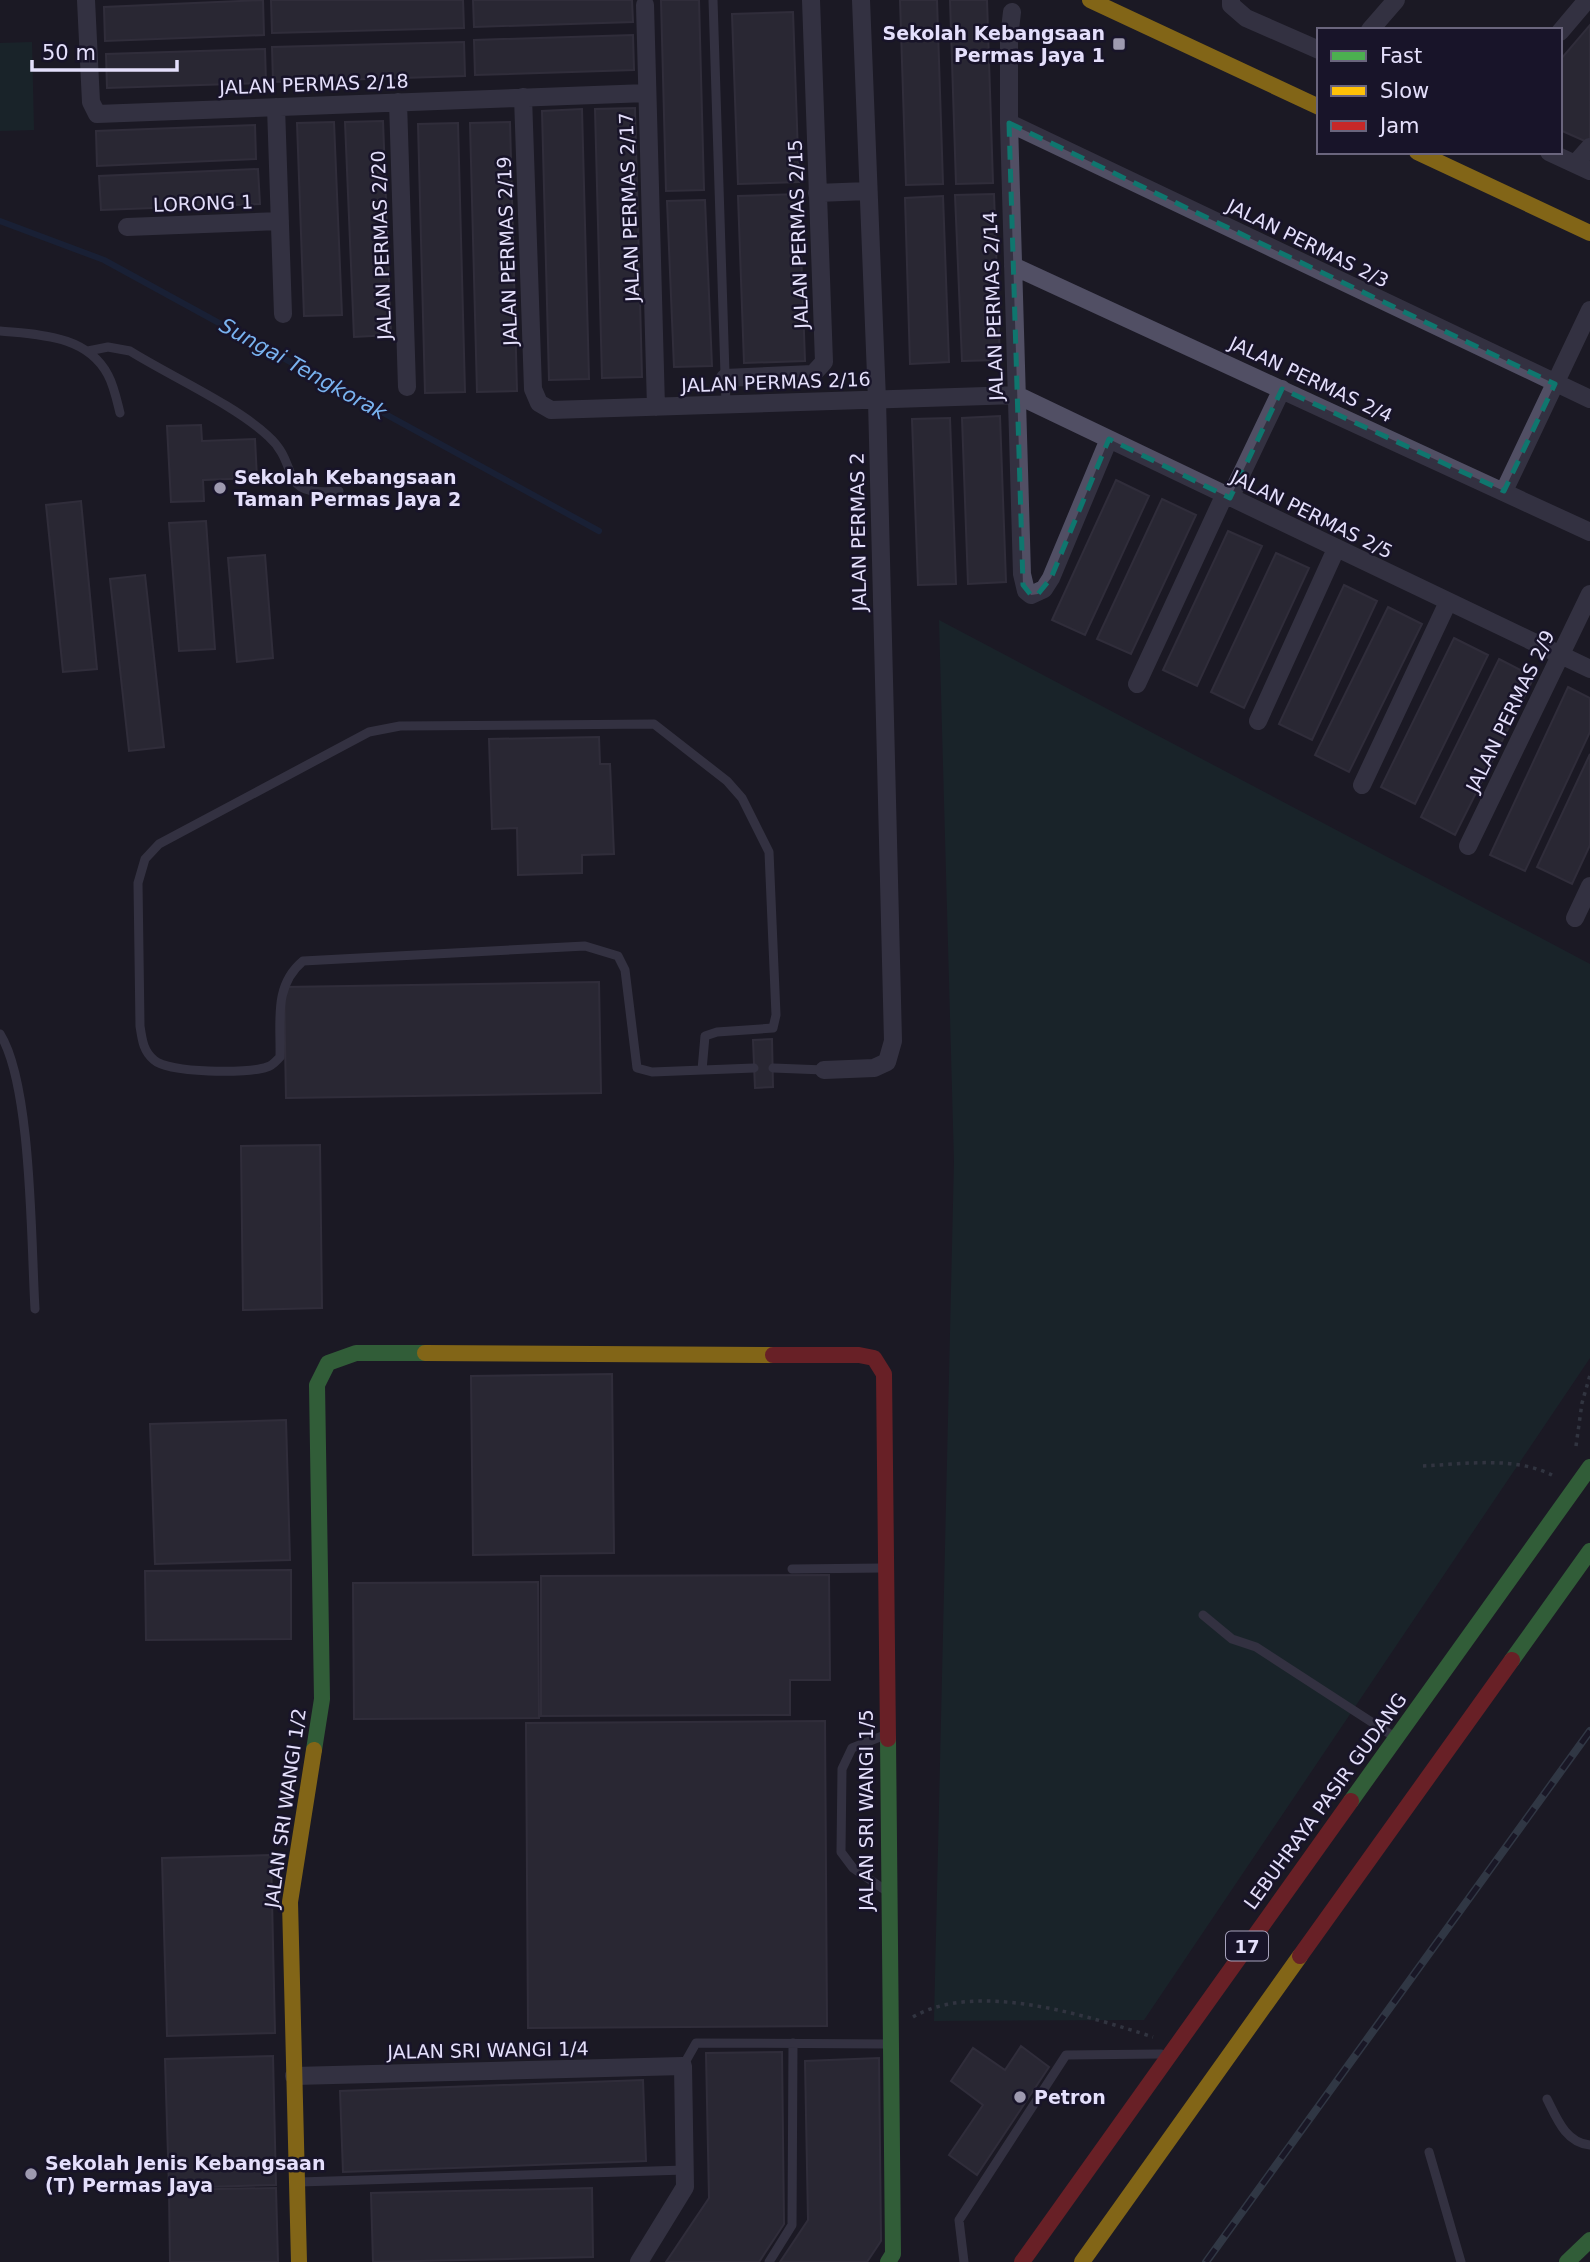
<svg xmlns="http://www.w3.org/2000/svg" width="1590" height="2262" viewBox="0 0 1590 2262" font-family="'DejaVu Sans',sans-serif">
<style>
.green{fill:#182f30}
.lines{fill:none;stroke-linecap:round;stroke-linejoin:round}
.stream{stroke:#17294a;stroke-width:6}
.building{fill:#3a3845;stroke:#494556;stroke-width:2}
.path{stroke:#4c5562;stroke-width:3.5;stroke-dasharray:3.5 5;stroke-linecap:butt}
.lane{stroke:#514f64;stroke-width:9}
.street{stroke:#514f64;stroke-width:18}
.fast{stroke:#4caf50;stroke-width:16}
.slow{stroke:#ffc107;stroke-width:16}
.jam{stroke:#c62828;stroke-width:16}
.rail-casing{stroke:#4b5b6b;stroke-width:8}
.rail{stroke:#181429;stroke-width:5;stroke-dasharray:16;stroke-linecap:butt}
.marked{fill:none;stroke:#0f766e;stroke-width:5;stroke-dasharray:14 9;stroke-linejoin:round}
.poi-dot{fill:#9e9ab0;stroke:#181429;stroke-width:2.5}
.labels{text-anchor:middle;dominant-baseline:central;stroke-width:5;stroke-linejoin:round;paint-order:stroke}
.shield{fill:#181429;stroke:#a7a2bc;stroke-width:2}
.shield-label{font-size:18px;font-weight:bold;fill:#e4dffb}
.poi-label{font-size:19px;font-weight:bold;fill:#e4dffb;stroke:#181429;text-anchor:start}
.street-label{font-size:19px;fill:#e4dffb;stroke:#181429}
.water-label{font-size:21px;font-style:italic;fill:#79b3f0;stroke:#181429}
</style>
<rect width="100%" height="100%" fill="#1b1924"/>
<path class="green" d="M32,42L34,130L0,131V43Z
M939,620L1590,964V1358L1144,2020L934,2021L954,1161Z"/>
<g class="lines">
<path class="stream" d="M0,221L104,260L599,531"/>
</g>
<path class="building" d="M263,0L264,35L105,41L104,7Z
M271,0H463L464,28L272,33Z
M473,0H632L633,22L474,27Z
M661,0H699L704,190L666,191Z
M900,0H937L943,184L906,185Z
M950,0H987L993,183L956,184Z
M793,12L799,182L738,184L732,14Z
M1590,25V138L1587,142L1560,130V60Z
M633,35L634,70L475,75L474,40Z
M464,42L465,76L273,82L272,47Z
M265,49L266,83L107,88L106,54Z
M635,108L642,377L602,378L595,109Z
M582,109L589,379L549,380L542,111Z
M383,121L391,335L354,337L345,122Z
M334,122L342,315L304,316L297,123Z
M510,122L517,391L477,392L470,123Z
M458,123L465,392L425,393L418,124Z
M255,125L256,159L97,166L96,131Z
M258,169L260,204L101,210L99,176Z
M799,194L805,361L744,363L738,196Z
M994,194L1000,360L962,361L955,195Z
M943,196L949,362L910,364L905,198Z
M705,200L712,366L674,367L667,201Z
M1000,416L1006,582L968,584L962,418Z
M950,418L956,584L918,585L912,419Z
M201,425L202,441L255,439L257,478L203,480L204,501L171,502L167,426Z
M1116,480L1149,496L1085,635L1052,620Z
M1162,499L1196,515L1131,654L1097,639Z
M81,501L97,669L63,672L46,505Z
M206,521L215,649L179,651L169,523Z
M1228,531L1262,546L1197,686L1163,670Z
M1276,553L1309,568L1244,708L1211,692Z
M265,555L273,658L237,662L228,558Z
M145,575L164,747L129,751L110,579Z
M1344,585L1377,601L1312,740L1279,724Z
M1388,607L1422,624L1349,772L1315,755Z
M1454,638L1488,655L1415,804L1381,787Z
M1499,659L1534,677L1455,835L1421,817Z
M1568,687L1590,698V732L1525,871L1490,855Z
M599,737L600,764H610L614,854L582,855V873L518,875L517,828L492,829L489,739Z
M1590,754V845L1572,884L1537,867Z
M599,982L601,1093L286,1098L284,987Z
M772,1039L773,1087L755,1088L753,1040Z
M320,1145L322,1308L243,1310L241,1146Z
M612,1374L614,1553L473,1555L471,1376Z
M286,1420L290,1560L155,1564L150,1424Z
M291,1570V1639L146,1640L145,1571Z
M829,1575L830,1680H790V1715L541,1716V1576Z
M538,1582L539,1718L354,1719L353,1583Z
M825,1721L827,2026L528,2028L526,1723Z
M271,1855L275,2033L167,2036L162,1858Z
M1021,2046L1049,2067L977,2175L949,2155L983,2105L951,2081L973,2048L1005,2070Z
M782,2052L784,2224L759,2262H666L709,2198L706,2053Z
M273,2056L276,2185L169,2188L165,2059Z
M879,2058L881,2241L867,2262H780L808,2220L805,2061Z
M643,2080L646,2161L343,2172L340,2091Z
M276,2188L278,2262H170L169,2190Z
M592,2188L593,2257L373,2262L371,2193Z"/>
<g class="lines">
<path class="path" d="M1576,1446L1582,1403L1590,1375
M1423,1466C1464,1464 1514,1456 1552,1475
M913,2017C976,1980 1088,2016 1153,2037"/>
<path class="lane" d="M713,0L726,405
M0,331C40,335 87,335 108,375C114,386 117,401 120,413
M88,351L108,347L130,351C170,376 235,405 268,436C302,466 275,497 339,491
M0,1034C32,1085 31,1244 35,1309
M773,1068L824,1070
M702,1070L705,1036L717,1032L773,1028L776,1015L769,852L742,798L727,781L654,724L400,726L369,732L159,844L145,859L138,883L140,1026C142,1039 143,1051 154,1060C168,1073 248,1074 267,1067C272,1066 276,1061 280,1057C281,1022 273,986 303,961L585,946L618,956L625,970L637,1068L652,1072L754,1068
M792,1569L883,1568
M1203,1615L1232,1639L1256,1647L1390,1734
M885,1735L852,1748L842,1769L841,1852L853,1868L885,1890
M683,2066L696,2043L889,2044
M1547,2099C1557,2119 1566,2143 1590,2145
M1429,2152L1461,2262
M299,2182L685,2170
M769,2262L792,2225L793,2043
M964,2262L959,2220L1066,2055L1161,2054"/>
<path class="street" d="M86,0L91,102L97,114L647,93
M1231,0V5L1246,18L1319,50
M645,5L656,407
M1012,12L1009,38V123L1022,574L1026,591L1031,595L1044,589L1051,578L1109,439
M1370,30L1396,0
M1560,32L1587,0
M523,97L533,389L539,403L551,410L1017,395L1590,669
M398,102L407,387
M276,107L283,314
M1009,123L1590,399
M1549,152L1590,171
M1575,164L1590,147
M817,193L868,191
M127,227L280,221
M1013,266L1590,532
M725,378L813,374L824,362L811,0
M1504,491L1590,310
M1230,498L1282,389
M1137,684L1224,496
M1258,721L1336,549
M1362,785L1448,602
M1468,846L1590,594
M1575,918L1590,886
M824,1070L874,1068L887,1062L893,1041L877,400L861,0
M294,2076L683,2066L685,2187L639,2262"/>
<path class="fast" d="M1512,1660L1590,1551
M888,1739L893,2254L888,2262
M314,1750L322,1699L317,1385L328,1363L356,1353H425
M1351,1801L1590,1467
M1567,2262L1590,2240"/>
<path class="slow" d="M1090,0L1319,107
M1417,152L1590,233
M425,1353L773,1355
M299,2262L290,1902L314,1750
M1082,2262L1300,1956"/>
<path class="jam" d="M773,1355H859L874,1358L884,1374L888,1739
M1300,1956L1512,1660
M1022,2262L1351,1801"/>
<g class="rail-casing">
<path id="rail" d="M1206,2262L1590,1731"/>
</g>
<use href="#rail" class="rail"/>
</g>
<path d="M0 0H1590V2262H0ZM1009,123L1555,384L1504,491L1282,389L1230,498L1109,439L1051,578L1038,594L1031,595L1023,585Z" fill="#1b1924" fill-opacity=".55" fill-rule="evenodd"/>
<path class="marked" d="M1009,123L1555,384L1504,491L1282,389L1230,498L1109,439L1051,578L1038,594L1031,595L1023,585Z"/>
<g class="poi-dot">
<rect x="1112" y="37" width="14" height="14" rx="3.5"/>
<circle cx="220" cy="488" r="7"/>
<circle cx="1020" cy="2097" r="7"/>
<circle cx="31" cy="2174" r="7"/>
</g>
<g class="labels">
<rect class="shield" x="1226" y="1931.5" width="42" height="29" rx="5"/>
<g class="shield-label">
<text x="1247" y="1946">17</text>
</g>
<g class="poi-label">
<text x="1105" y="33" text-anchor="end">Sekolah Kebangsaan<tspan x="1105" dy="22">Permas Jaya 1</tspan></text>
<text x="234" y="477">Sekolah Kebangsaan<tspan x="234" dy="22">Taman Permas Jaya 2</tspan></text>
<text x="1034" y="2097">Petron</text>
<text x="45" y="2163">Sekolah Jenis Kebangsaan<tspan x="45" dy="22">(T) Permas Jaya</tspan></text>
</g>
<g class="street-label">
<text transform="translate(314 84) rotate(-2)">JALAN PERMAS 2/18</text>
<text transform="translate(203 203) rotate(-2)">LORONG 1</text>
<text transform="translate(629 207) rotate(-92)">JALAN PERMAS 2/17</text>
<text transform="translate(798 234) rotate(-92)">JALAN PERMAS 2/15</text>
<text transform="translate(1308 243) rotate(26)">JALAN PERMAS 2/3</text>
<text transform="translate(381 245) rotate(-92)">JALAN PERMAS 2/20</text>
<text transform="translate(507 251) rotate(-92)">JALAN PERMAS 2/19</text>
<text transform="translate(993 306) rotate(-92)">JALAN PERMAS 2/14</text>
<text transform="translate(1311 379) rotate(25)">JALAN PERMAS 2/4</text>
<text transform="translate(776 382) rotate(-2)">JALAN PERMAS 2/16</text>
<text transform="translate(1312 514) rotate(26)">JALAN PERMAS 2/5</text>
<text transform="translate(858 532) rotate(-91)">JALAN PERMAS 2</text>
<text transform="translate(1510 711) rotate(-64)">JALAN PERMAS 2/9</text>
<text transform="translate(1325 1801) rotate(-54)">LEBUHRAYA PASIR GUDANG</text>
<text transform="translate(285 1808) rotate(-82)">JALAN SRI WANGI 1/2</text>
<text transform="translate(866 1810) rotate(-90)">JALAN SRI WANGI 1/5</text>
<text transform="translate(488 2050) rotate(-1)">JALAN SRI WANGI 1/4</text>
</g>
<g class="water-label">
<text transform="translate(303 369) rotate(29)">Sungai Tengkorak</text>
</g>
</g>
<rect x="1317" y="28" width="245" height="126" fill="#181429" stroke="#6a657d" stroke-width="2"/>
<rect x="1331" y="51" width="35" height="10" fill="#4caf50" stroke="#6a657d" stroke-width="2"/>
<text x="1380" y="63" font-size="21" fill="#e4dffb">Fast</text>
<rect x="1331" y="86" width="35" height="10" fill="#ffc107" stroke="#6a657d" stroke-width="2"/>
<text x="1380" y="98" font-size="21" fill="#e4dffb">Slow</text>
<rect x="1331" y="121" width="35" height="10" fill="#c62828" stroke="#6a657d" stroke-width="2"/>
<text x="1380" y="133" font-size="21" fill="#e4dffb">Jam</text>
<path d="M32 60v10h145v-10" fill="none" stroke="#e4dffb" stroke-width="3.5"/>
<text x="42" y="60" font-size="21" fill="#e4dffb" stroke="#181429" stroke-width="5" paint-order="stroke">50 m</text>
</svg>
